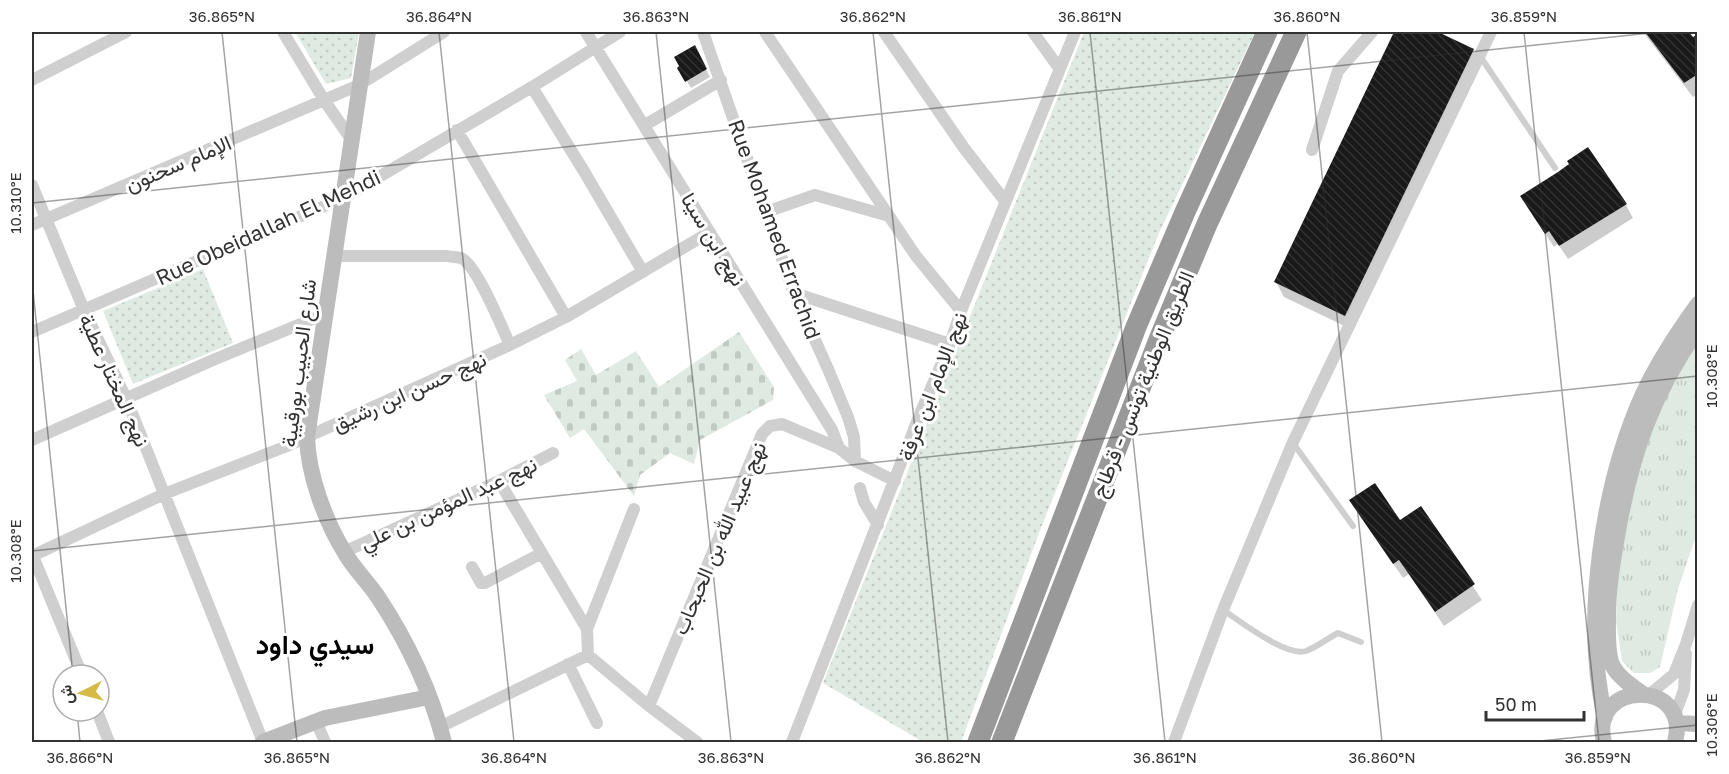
<svg xmlns="http://www.w3.org/2000/svg" width="1729" height="774" viewBox="0 0 1729 774" font-family="'Golos Text',Vazirmatn,sans-serif">
<style>
.grass{fill:url(#grass-dots)}
.cemetery{fill:url(#cemetery-stones)}
.park{fill:url(#park-tufts)}
.shadow{fill:#0003}
.building{fill:url(#building-back-hatch)}
.lines{fill:none;stroke-linecap:round;stroke-linejoin:round}
.lane{stroke:#cfcfcf;stroke-width:6}
.street{stroke:#cfcfcf;stroke-width:12}
.secondary{stroke:#bcbcbc;stroke-width:16}
.highway{stroke:#999;stroke-width:21}
.ticks{fill:none;stroke:#323232;stroke-width:1.5;stroke-opacity:0.45}
.labels{text-anchor:middle;dominant-baseline:central;stroke-width:6;stroke-linejoin:round;paint-order:stroke}
.street-label{font-size:21px;fill:#323232;stroke:#fff}
.district-label{font-size:27px;font-weight:bold;fill:#000;stroke:#fff}
.neatline{fill:none;stroke:#323232;stroke-width:2}
.ticks-label{font-size:15px;text-anchor:middle;fill:#323232}
</style>
<defs>
<pattern id="grass-dots" width="8" height="8" patternUnits="userSpaceOnUse" patternTransform="scale(1.5)"><rect width="8" height="8" fill="#dfeae2"/><path d="M2 2h.1M6 6h.1" fill="none" stroke="#c0c9c2" stroke-width="1.8" stroke-linecap="round"/></pattern>
<pattern id="cemetery-stones" width="16" height="16" patternUnits="userSpaceOnUse" patternTransform="scale(1.5)"><rect width="16" height="16" fill="#dfeae2"/><path d="M2 7V4a2 2 0 0 1 4 0v3zM10 15v-3a2 2 0 0 1 4 0v3z" fill="#c0c9c2"/></pattern>
<pattern id="park-tufts" width="24" height="20" patternUnits="userSpaceOnUse" patternTransform="scale(1.5)"><rect width="24" height="20" fill="#dfeae2"/><path d="M3 7l-1-3M5 7V3M7 7l1-3M15 17l-1-3M17 17v-4M19 17l1-3" fill="none" stroke="#c0c9c2"/></pattern>
<pattern id="building-back-hatch" width="6" height="6" patternUnits="userSpaceOnUse" patternTransform="scale(1.5)"><rect width="6" height="6" fill="#191919"/><path d="M-1 5l2 2M0 0l6 6M5-1l2 2" fill="none" stroke="#323232"/></pattern>
</defs>
<rect width="100%" height="100%" fill="#fff"/>
<path class="grass" d="M295,32H359L351,78L326,84Z
M1084,32H1255L1159,233L1039,533L961,742H923L823,683Z
M203,269L233,343L133,384L103,311Z"/>
<path class="cemetery" d="M739,332L774,387L773,400L700,440L694,464L670,453L640,475L634,496L584,429L570,438L544,395L577,381L565,360L581,349L596,375L636,351L659,387Z"/>
<path class="park" d="M1697,336V533L1678,589L1660,667L1650,673H1634L1622,661L1616,621L1618,569L1640,447Z"/>
<path class="shadow" d="M1395,32H1435L1473,50L1481,65L1353,330L1284,297L1276,282Z
M1643,32H1693L1689,34L1693,39L1698,36V94L1693,97Z
M698,54L710,77L691,88L679,68Z
M1626,205L1633,218L1568,259L1558,244L1554,247L1530,210Z
M1421,508L1482,600L1444,626L1409,574L1403,578L1360,515L1400,522Z"/>
<path class="building" d="M1394,32H1438L1474,49L1345,316L1274,282Z
M1645,32H1689L1693,37L1698,34V74L1684,83Z
M695,45L707,69L685,82L677,68L679,66L674,57Z
M1588,147L1627,204L1559,246L1549,231L1545,234L1520,196L1558,172L1569,164L1567,161Z
M1375,483L1400,520L1421,506L1475,584L1435,612L1399,560L1393,564L1349,500Z"/>
<g class="lines">
<path class="lane" d="M1480,56L1555,168
M1293,443L1353,526
M1223,610C1240,621 1286,657 1306,651C1317,647 1328,638 1338,633L1361,642"/>
<path class="street" d="M283,32L324,100L351,139
M586,32L832,430L839,448
M703,32L794,293L828,369L848,417L854,437L855,461
M765,32L916,256L961,311
M884,32L964,148L1005,201
M1033,32L1059,68
M32,80L126,32
M532,87L585,173L643,272
M645,125L721,80
M457,130L566,317
M1312,150L1338,71L1372,32
M32,185L84,310L126,398L263,742
M766,212L815,195L889,216
M32,225L359,85L444,32
M334,256H447C451,257 457,257 461,258C477,265 502,328 510,345
M794,293L950,344
M32,332L343,198L532,87L620,32
M32,440L213,360L325,314
M499,481L587,629
M860,488L864,502L878,525
M344,552L499,481L553,453
M32,556L164,494L287,446L510,345L566,317L710,232
M33,556L82,675
M472,567L481,583H485L542,553
M588,655L587,629L634,509
M568,664L597,723
M1650,694L1674,674L1686,644L1698,605
M649,706L762,434L770,426L782,424L839,448L855,461L895,481
M97,711L109,742
M1674,717L1684,690L1686,654
M316,721L325,742
M440,727L588,655L649,706L697,742
M792,742L922,409L950,344L961,311L1075,32
M1174,742L1223,610L1293,442L1491,32"/>
<path class="secondary" d="M368,32L307,437C308,474 325,521 345,553C354,569 368,582 378,597C407,641 431,692 444,742
M1643,694C1632,686 1616,676 1611,662C1607,649 1608,630 1608,617C1608,587 1613,560 1618,531C1632,453 1652,395 1698,329
M1605,717C1582,620 1602,485 1643,394C1658,362 1677,333 1698,304
M1677,723L1698,724
M263,742L325,718L429,697
M1604,742C1588,680 1692,678 1675,742"/>
<path class="highway" d="M978,742L1136,327L1185,212L1267,32
M1002,742L1160,337L1207,224L1296,32"/>
</g>
<path class="ticks" d="M222,32L297,742M439,32L514,742M656,32L731,742M873,32L948,742M1090,32L1165,742M1307,32L1382,742M1524,32L1599,742M32,203L1660,32M32,281L73,675M32,551L1698,376M77,711L80,742M1530,742L1698,725"/>
<g class="labels">
<g class="street-label">
<text transform="translate(178 163) rotate(-23)">الإمام سحنون</text>
<text transform="translate(268 227) rotate(-25)">Rue Obeidallah El Mehdi</text>
<text transform="translate(775 229) rotate(70)">Rue Mohamed Errachid</text>
<text transform="translate(714 239) rotate(59)">نهج ابن سينا</text>
<text transform="translate(298 363) rotate(-83)">شارع الحبيب بورقيبة</text>
<text transform="translate(115 380) rotate(66)">نهج المختار عطية</text>
<text transform="translate(1142 384) rotate(-68)">الطريق الوطنية تونس - قرطاج</text>
<text transform="translate(932 386) rotate(-69)">نهج الإمام ابن عرفة</text>
<text transform="translate(409 391) rotate(-24)">نهج حسن ابن رشيق</text>
<text transform="translate(448 503) rotate(-25)">نهج عبد المؤمن بن علي</text>
<text transform="translate(719 538) rotate(-67)">نهج عبيد الله بن الحبحاب</text>
</g>
<g class="district-label">
<text x="315" y="644">سيدي داود</text>
</g>
</g>
<rect width="1729" height="774" fill="none" stroke="#ffffff" stroke-width="66"/>
<g transform="translate(81 693) rotate(264)"><circle r="28" fill="#ffffff" stroke="#adadad" stroke-width="1.5"/>
<path d="M0-4.5L10 22L0 15L-10 22Z" fill="#d4bb48"/>
<text y="-9" font-size="16" font-weight="bold" text-anchor="middle" fill="#323232">ش</text>
</g>
<path d="M1486 711v9h98v-9" fill="none" stroke="#323232" stroke-width="3"/>
<text x="1495" y="711" font-size="18" fill="#323232" stroke="#ffffff" stroke-width="4.5" paint-order="stroke">50 m</text>
<rect x="33" y="33" width="1663" height="708" class="neatline"/>
<g class="ticks-label">
<text x="222" y="22">36.865°N</text>
<text x="439" y="22">36.864°N</text>
<text x="656" y="22">36.863°N</text>
<text x="873" y="22">36.862°N</text>
<text x="1090" y="22">36.861°N</text>
<text x="1307" y="22">36.860°N</text>
<text x="1524" y="22">36.859°N</text>
<text transform="translate(16 203) rotate(-90)" y="5">10.310°E</text>
<text transform="translate(1712 376) rotate(-90)" y="5">10.308°E</text>
<text transform="translate(16 551) rotate(-90)" y="5">10.308°E</text>
<text transform="translate(1712 725) rotate(-90)" y="5">10.306°E</text>
<text x="80" y="763">36.866°N</text>
<text x="297" y="763">36.865°N</text>
<text x="514" y="763">36.864°N</text>
<text x="731" y="763">36.863°N</text>
<text x="948" y="763">36.862°N</text>
<text x="1165" y="763">36.861°N</text>
<text x="1382" y="763">36.860°N</text>
<text x="1598" y="763">36.859°N</text>
</g>
</svg>
